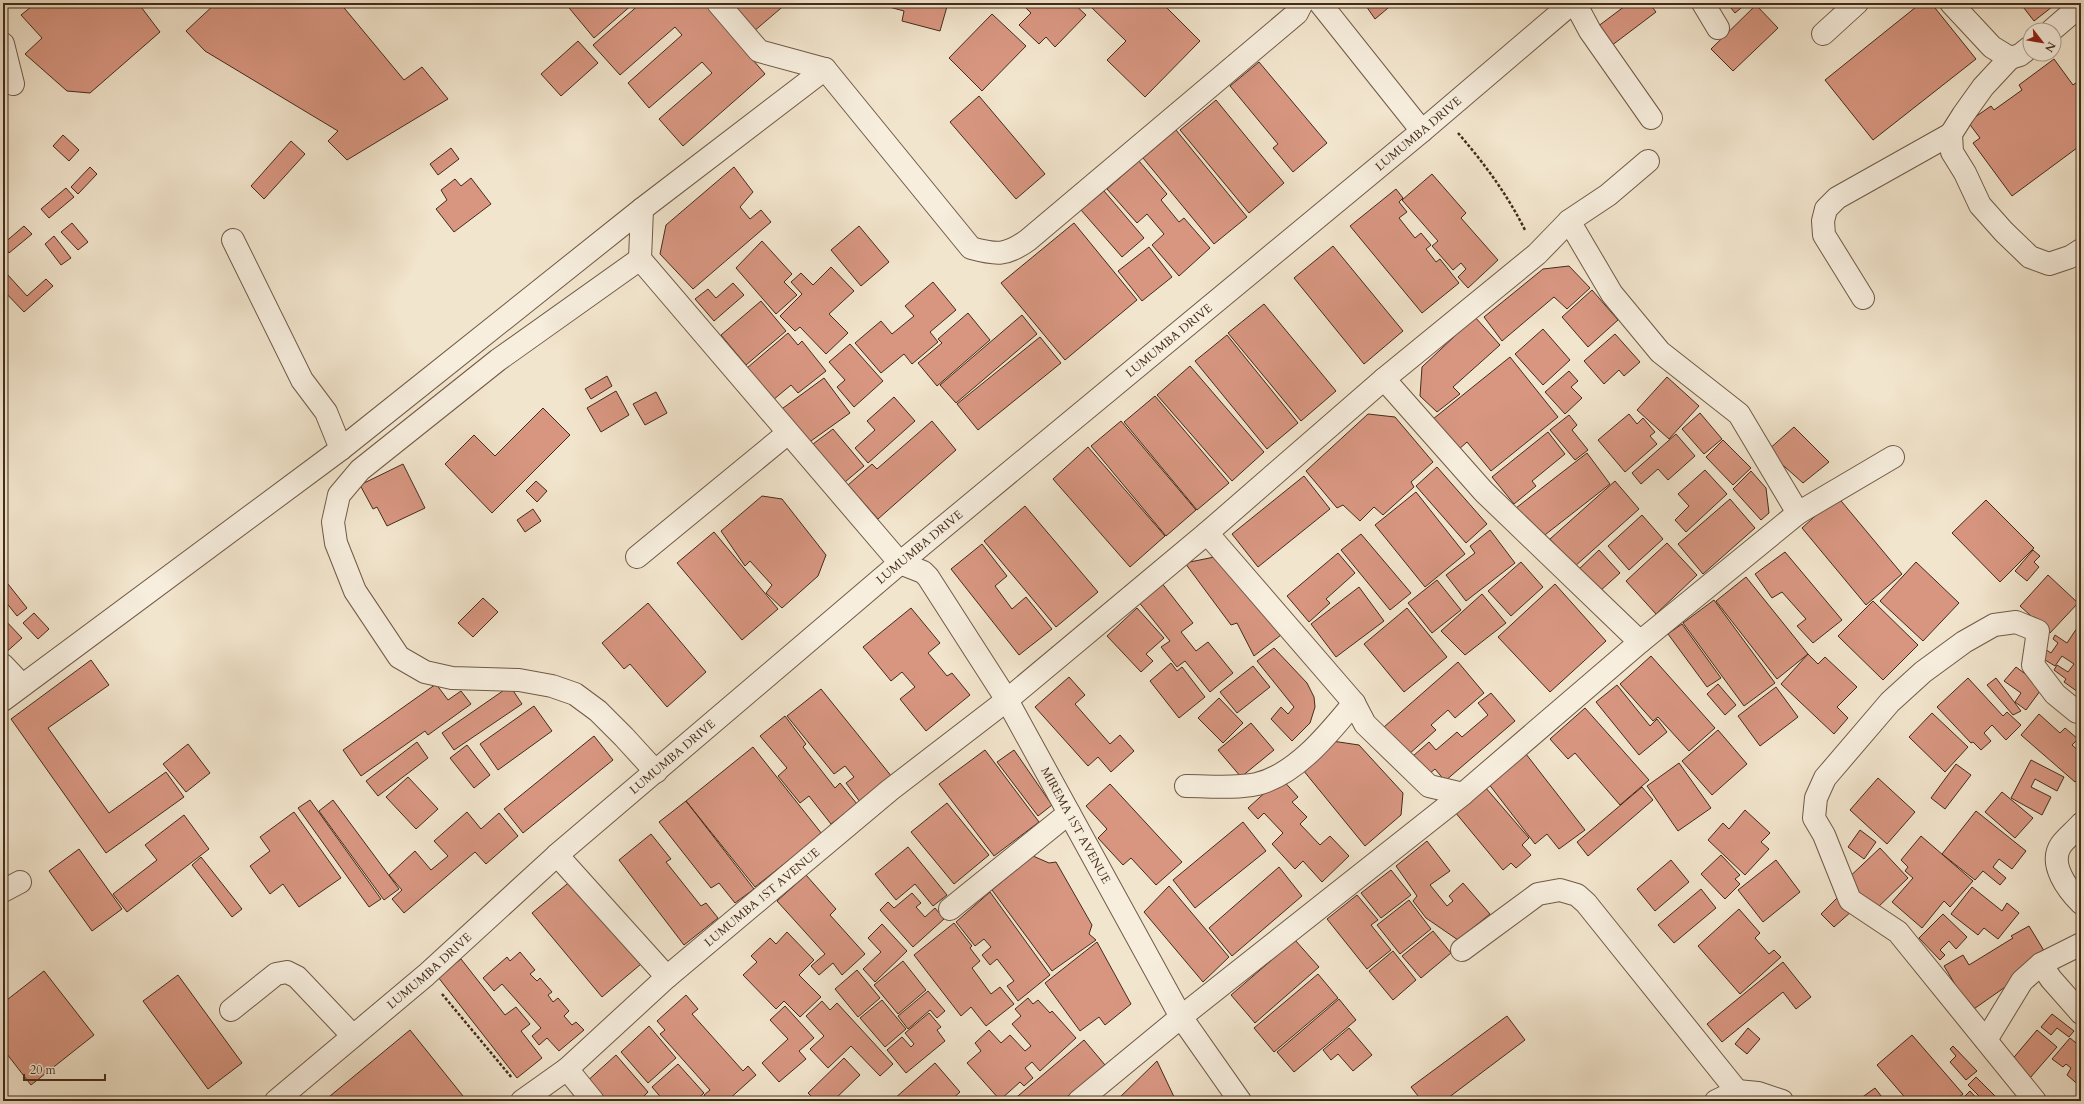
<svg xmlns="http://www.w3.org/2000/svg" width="2084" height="1104" viewBox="0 0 2084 1104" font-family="Cardo,serif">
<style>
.building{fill:#d89681;stroke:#442c1a}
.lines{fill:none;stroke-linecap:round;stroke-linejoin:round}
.minor-casing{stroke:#705a47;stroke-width:24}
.path{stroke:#442c1a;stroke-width:2.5;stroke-dasharray:3 2;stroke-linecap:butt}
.minor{stroke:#f7eede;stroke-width:22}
.labels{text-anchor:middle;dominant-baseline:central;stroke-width:3.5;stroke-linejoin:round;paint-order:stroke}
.street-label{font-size:12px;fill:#442c1a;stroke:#f7eede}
</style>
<rect width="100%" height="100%" fill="#f2e5cd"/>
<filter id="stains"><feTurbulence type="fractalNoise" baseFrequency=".005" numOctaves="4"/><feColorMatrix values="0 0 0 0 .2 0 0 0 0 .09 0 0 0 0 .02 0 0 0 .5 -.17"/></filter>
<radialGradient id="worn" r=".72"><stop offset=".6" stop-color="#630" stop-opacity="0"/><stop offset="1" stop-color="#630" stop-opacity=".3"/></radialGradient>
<path class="building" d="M36,3H138L160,32L90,93L67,91L25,54L42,38L21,15Z
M216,3H340L404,80L422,67L448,99L347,160L328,141L338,131L205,51L186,31Z
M565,3H634L594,38Z
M641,3H704L765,74L683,146L659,119L712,73L702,62L649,108L628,83L682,35L675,27L620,75L593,45Z
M729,3H787L753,32Z
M874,3H948L940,31L902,21L904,11Z
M1021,3H1073L1086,15L1055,47L1046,37L1039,44L1019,25L1031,13Z
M1092,3H1162L1200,41L1145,97L1107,60L1126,41L1090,6Z
M1364,3H1394L1375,19Z
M1629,3H1649L1656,12L1611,46L1597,27Z
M1727,3H1747L1735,13Z
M1921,3H1931L1976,59L1873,140L1825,80Z
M2020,3H2057L2034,21Z
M1756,5L1778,28L1733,71L1711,49Z
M992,14L1026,46L982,91L949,58Z
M578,41L598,63L561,96L541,74Z
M2054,59L2073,85L2081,79V145L2012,196L1973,143L1980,138L1968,122L1991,106L1994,110L2022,90L2019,85Z
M1259,62L1327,143L1293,172L1273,148L1278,144L1230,86Z
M979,96L1045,174L1016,199L950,122Z
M1216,100L1284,183L1249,213L1180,130Z
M1176,130L1247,217L1214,244L1143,158Z
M63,135L79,150L69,161L53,146Z
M291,141L305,154L264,199L251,186Z
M451,148L459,159L438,175L430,164Z
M1139,161L1167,194L1161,200L1179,222L1184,218L1210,248L1179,276L1152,245L1164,234L1147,214L1137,223L1107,189Z
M90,167L97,174L78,194L71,187Z
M734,167L753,192L740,207L750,219L761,210L771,222L693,289L660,254L666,225Z
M1432,174L1466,213L1461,218L1498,260L1468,288L1458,277L1466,269L1461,263L1453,270L1432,246L1438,241L1402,200Z
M471,178L491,204L454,232L436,209L447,200L441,190L455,179L461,186Z
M66,188L74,197L49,218L41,209Z
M1396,189L1403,198L1399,202L1407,212L1399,218L1415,238L1421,233L1431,245L1426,249L1436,262L1440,259L1459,283L1422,313L1350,226Z
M1104,191L1144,238L1122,257L1081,210Z
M72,223L88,242L78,250L61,232Z
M1074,223L1137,300L1065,360L1001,283Z
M24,226L32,234L9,253L3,244Z
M859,226L889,262L861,286L831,250Z
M54,236L71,258L61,265L45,244Z
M762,241L792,274L784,282L797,295L776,314L736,268Z
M1333,246L1403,331L1364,364L1294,278Z
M1149,247L1172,277L1142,301L1118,271Z
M1569,266L1590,288L1567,309L1554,297L1502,341L1484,317L1543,269Z
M831,267L854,291L829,314L848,333L826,354L800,327L795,331L780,316L802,294L791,282L801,273L813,285Z
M7,274L27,296L46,279L53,286L24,312L3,290V278Z
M933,282L956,310L930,332L938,342L912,364L904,354L881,373L855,343L881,321L892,334L914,316L905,306Z
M733,283L744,295L714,321L695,299L708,289L716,298Z
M1592,290L1618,320L1588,347L1562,317Z
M761,301L786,331L746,365L721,335Z
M1264,304L1336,391L1301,421L1228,333Z
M968,313L990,340L937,386L918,363L942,343L938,339Z
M1022,315L1037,334L956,403L940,385Z
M1475,317L1500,345L1453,387L1460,394L1437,412L1420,396L1422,367Z
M1543,329L1570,360L1543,385L1515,354Z
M788,333L798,345L802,341L826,371L798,393L791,385L773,400L747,368Z
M1615,334L1640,362L1624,376L1619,370L1604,384L1584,361Z
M1227,335L1298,423L1267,449L1195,361Z
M1040,337L1061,363L978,430L957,404Z
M850,344L883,381L854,407L837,387L845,380L829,362Z
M1510,357L1558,417L1491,471L1467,442L1458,450L1433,419Z
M1190,366L1264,452L1232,481L1157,395Z
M1569,371L1578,381L1571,387L1582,398L1565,414L1545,392Z
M607,376L612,386L591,399L585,389Z
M1667,377L1699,406L1669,439L1637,410Z
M824,378L850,413L804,446L779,411Z
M616,391L629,415L601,432L587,408Z
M656,392L667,413L645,425L633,404Z
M1155,396L1229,483L1197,510L1124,422Z
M894,397L915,421L868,463L855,448L875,430L867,421Z
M543,408L570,435L492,513L445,464L474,435L495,456Z
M1700,413L1722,439L1704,454L1682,429Z
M1368,414L1395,417L1433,462L1411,482L1414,487L1383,515L1374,507L1360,521L1343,505L1337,508L1306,471Z
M1629,414L1637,424L1643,418L1655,432L1650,436L1657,444L1625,472L1598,440Z
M1569,415L1577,425L1572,430L1588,450L1575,460L1550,430Z
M932,421L956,450L878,519L848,485L872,464L877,469Z
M1121,421L1196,510L1166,536L1091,446Z
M1794,427L1829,462L1803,483L1767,451Z
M833,429L864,466L845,482L813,444Z
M1548,432L1565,454L1532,481L1536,486L1514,504L1492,477Z
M1676,434L1695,456L1668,480L1658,469L1641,484L1632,473Z
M1723,440L1751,468L1733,485L1706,457Z
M1088,447L1165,536L1130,567L1053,479Z
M1587,453L1610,484L1541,538L1516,508Z
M403,464L425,508L387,526L377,507L373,509L360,485Z
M1437,467L1487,524L1466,543L1416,486Z
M1705,470L1727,494L1686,532L1675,520L1689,506L1678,494Z
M1751,471L1766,488L1769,513L1761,520L1733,489Z
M1304,476L1330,509L1258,567L1232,534Z
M536,481L547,491L537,502L526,491Z
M1615,481L1639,509L1574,567L1550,539Z
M1416,492L1465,554L1425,587L1375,525Z
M762,496L782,499L826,555L818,576L782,608L766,593L772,585L750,561L745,566L721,531Z
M1837,496L1902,574L1866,605L1802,528Z
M1730,499L1755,528L1703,574L1678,544Z
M1986,500L2034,548L2000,582L1952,533Z
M1025,506L1098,592L1056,627L984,541Z
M533,509L541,521L525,532L517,520Z
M1642,515L1663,539L1629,570L1608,546Z
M1490,530L1515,563L1466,601L1446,575L1475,553L1470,546Z
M714,532L778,609L742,640L677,563Z
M1361,534L1411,593L1390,610L1341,550Z
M1667,543L1697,575L1656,614L1626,581Z
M982,544L1007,576L995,586L1012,609L1026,597L1052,629L1019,655L951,569Z
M1599,550L1620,573L1600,591L1579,569Z
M2033,550L2040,556L2034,562L2039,567L2027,581L2015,571Z
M1785,552L1842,620L1813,643L1797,626L1806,619L1782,592L1772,598L1755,574Z
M1338,553L1355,573L1326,599L1330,603L1309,622L1287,596Z
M1229,554L1290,628L1254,656L1237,623L1231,625L1185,563Z
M1521,562L1543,587L1511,616L1488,591Z
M1916,562L1959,603L1923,641L1880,601Z
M2048,575L2078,603L2050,633L2020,606Z
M1746,577L1808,654L1777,679L1716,601Z
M1437,580L1461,610L1432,633L1408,603Z
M1161,582L1193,623L1181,632L1196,651L1208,642L1233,673L1210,692L1185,661L1177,667L1161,647L1170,641L1138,601Z
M8,584L27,608L17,616L5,601L3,602V588Z
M1555,584L1606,641L1550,692L1498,637Z
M1359,587L1384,621L1336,657L1311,624Z
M1482,594L1506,623L1465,655L1441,631Z
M483,598L498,612L473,637L458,623Z
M1714,600L1775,683L1744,706L1683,623Z
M1873,601L1918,645L1883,680L1838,636Z
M648,603L706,672L667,707L630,664L624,669L602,643Z
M911,608L940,643L928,653L947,676L952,673L970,695L926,731L900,699L915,687L902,672L891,681L863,647Z
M1137,608L1164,638L1146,654L1153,661L1141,672L1107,636Z
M1407,608L1447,657L1404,692L1364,644Z
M34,613L49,629L38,639L23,623Z
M3,618L22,638L3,655Z
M2081,622V687L2078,692L2064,682L2066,679L2054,670L2057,665L2068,672L2074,664L2062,656L2055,666L2037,655L2042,647L2051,653L2058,643L2053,639L2055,635L2067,643Z
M1682,624L1721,678L1707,687L1668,634Z
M1274,648L1307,683L1314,697L1315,707L1310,723L1292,741L1271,719L1281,707L1288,714L1294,707L1257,661Z
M1808,654L1818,664L1825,657L1857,687L1837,707L1848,718L1834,734L1781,684Z
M1651,656L1715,728L1689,751L1658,717L1653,721L1620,684Z
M91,660L109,685L48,728L109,813L166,772L184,797L106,853L11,719Z
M1458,662L1484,693L1455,718L1448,710L1431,725L1436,730L1408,755L1384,727Z
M1171,663L1177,671L1182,667L1205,697L1179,718L1150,681Z
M1253,666L1270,687L1237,713L1220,692Z
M2016,667L2043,687L2026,710L2015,702L2021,693L2004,681Z
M1069,677L1085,695L1075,704L1110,744L1120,735L1134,751L1111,772L1098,757L1088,766L1035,707Z
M1968,678L2003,716L2007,712L2021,725L2006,740L1992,725L1984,733L1991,741L1981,750L1973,742L1971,743L1937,707Z
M1996,678L2021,711L2013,715L1987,685Z
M436,684L448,700L461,691L471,704L428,735L425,731L361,776L343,750Z
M1718,684L1736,705L1725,715L1707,694Z
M1617,685L1650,726L1657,719L1667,732L1639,755L1596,702Z
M510,686L522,704L454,750L442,733Z
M1776,687L1798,717L1760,746L1738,716Z
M821,689L892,777L860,802L846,783L854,777L845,766L834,774L787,716Z
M1491,693L1515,721L1445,781L1435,769L1429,774L1413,756L1429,742L1436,750L1457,732L1462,737L1488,715L1478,703Z
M1219,698L1243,723L1223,743L1198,718Z
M534,706L552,731L498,770L480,744Z
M1585,708L1649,780L1620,805L1575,753L1568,759L1550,739Z
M1932,713L1968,747L1945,772L1909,737Z
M2039,714L2060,733L2065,728L2078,739L2072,745L2081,753V776L2075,782L2021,735Z
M785,716L806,744L803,747L835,788L840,783L857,804L831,824L809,796L800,803L778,776L787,768L760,736Z
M1251,723L1274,750L1241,777L1218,750Z
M1718,730L1747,764L1712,795L1682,761Z
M594,736L613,760L523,833L504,809Z
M1332,741L1359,745L1403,793L1401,815L1365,846L1303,770Z
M417,742L428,758L378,796L366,781Z
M188,744L210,773L186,792L163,764Z
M467,745L490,775L474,788L450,758Z
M753,747L822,834L755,887L686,801Z
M985,750L1039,822L994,856L939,784Z
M1014,750L1052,805L1038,816L997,762Z
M1526,754L1585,830L1559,849L1547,834L1535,844L1488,783Z
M2031,760L2064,777L2057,791L2035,779L2031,787L2051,797L2042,815L2011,798Z
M1679,763L1711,808L1678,831L1647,786Z
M1956,764L1971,775L1945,809L1931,798Z
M408,777L438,809L416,829L386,797Z
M1281,778L1298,797L1292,802L1307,817L1300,824L1320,845L1330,836L1349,856L1322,882L1303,861L1295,869L1272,844L1283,833L1264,813L1258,819L1248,808Z
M1878,778L1915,812L1887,844L1850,810Z
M1110,784L1182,862L1156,885L1131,858L1123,865L1098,838L1107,829L1086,806Z
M1485,787L1529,838L1522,845L1531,855L1516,868L1511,863L1503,870L1455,812Z
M1642,787L1653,800L1588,856L1577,842Z
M2002,792L2033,818L2015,838L1985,812Z
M310,800L381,899L369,907L298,808Z
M333,800L399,889L384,900L319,811Z
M686,801L754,889L735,903L719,883L711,888L659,822Z
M947,803L989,855L954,884L911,832Z
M1745,810L1770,833L1761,842L1769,849L1745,875L1708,840L1723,823L1729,829Z
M1976,811L2026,851L2012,869L1999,859L1993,867L2006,878L2000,885L1983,871L1975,880L1942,854Z
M294,812L341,878L299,907L283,884L270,894L250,866L270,851L260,837Z
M467,812L481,829L499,813L518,836L486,864L475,852L404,913L392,899L402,890L389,875L415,851L431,870L448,856L434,841Z
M184,815L209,849L127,912L113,894L157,860L145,845Z
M1243,822L1266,851L1195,908L1173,880Z
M1860,830L1876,842L1864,859L1848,847Z
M651,834L671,859L666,862L701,906L706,903L718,918L684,945L619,860Z
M1921,836L1973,881L1950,907L1944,901L1922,928L1892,902L1913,878L1905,871L1908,867L1901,860Z
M1427,841L1450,871L1430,885L1447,906L1453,901L1449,896L1463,883L1490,914L1458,940L1426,918L1413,901L1417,896L1396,866Z
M908,847L947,895L933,906L915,884L896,900L875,874Z
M1880,848L1908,878L1873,912L1844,882Z
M79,849L122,909L92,931L49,871Z
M1721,855L1740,875L1735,879L1740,884L1725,899L1701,874Z
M1033,856L1049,863L1056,862L1092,925L1089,934L1096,940L1052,971L992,890Z
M201,857L242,909L232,917L192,865Z
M1671,860L1689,882L1655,911L1637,889Z
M1776,860L1800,892L1763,922L1738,890Z
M1279,867L1302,896L1232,956L1209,928Z
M1391,870L1411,895L1381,918L1361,893Z
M806,875L836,909L830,915L865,954L842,975L833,963L819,975L811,966L825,954L777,901Z
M572,880L641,964L602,997L532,913Z
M1169,886L1229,957L1203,982L1144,912Z
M1972,887L2002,911L2007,903L2019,913L1998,939L1984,928L1978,935L1951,914Z
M1701,889L1716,908L1674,943L1658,925Z
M990,892L1050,975L1018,1001L1007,986L1014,981L997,959L990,965L982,955L991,947L984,939L975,946L956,922Z
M912,893L921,903L916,907L925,917L935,908L944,919L913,947L880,910L888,902L894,908Z
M1357,895L1378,920L1371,925L1391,950L1367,969L1327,919Z
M1839,896L1852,911L1834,927L1821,914Z
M1409,900L1431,929L1400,954L1377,925Z
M1739,909L1760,933L1755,938L1769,954L1774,950L1781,957L1740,994L1698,946Z
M1943,914L1967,937L1956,949L1949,941L1940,950L1945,955L1940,960L1919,938Z
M954,923L972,946L970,948L980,961L972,968L991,994L1000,987L1014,1004L986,1026L971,1007L961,1016L914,955Z
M882,924L907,951L875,982L863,969L881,952L868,938Z
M2029,926L2046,954L2018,978L1971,1011L1944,966L1963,955L1969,965L2013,938L2011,936Z
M1433,931L1451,953L1421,978L1402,956Z
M787,932L814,960L799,975L821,997L800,1017L784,1001L776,1009L743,975L757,962L751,956L770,938L776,944Z
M1295,940L1319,967L1255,1023L1231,995Z
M1097,942L1131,1004L1105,1025L1099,1017L1080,1031L1045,983Z
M1393,951L1416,980L1393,1000L1369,971Z
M520,952L535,970L530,974L537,981L540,978L552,992L548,995L553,1002L558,998L569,1011L564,1016L572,1025L576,1022L584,1030L559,1051L547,1038L539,1045L532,1036L541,1028L502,984L494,991L483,978L507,957L510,961Z
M461,959L505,1015L516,1007L530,1024L521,1031L542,1058L517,1078L438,977Z
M903,961L926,990L898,1014L874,985Z
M1783,962L1811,997L1796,1009L1783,992L1722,1042L1707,1024Z
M857,970L880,998L858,1017L835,989Z
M44,971L94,1035L31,1085L3,1049V1003Z
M1318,974L1338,998L1274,1052L1254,1028Z
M178,975L242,1063L208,1089L143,1001Z
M2081,982V999L2073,994Z
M928,991L945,1011L937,1018L930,1010L908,1029L898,1016Z
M686,995L698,1009L692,1014L743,1071L748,1066L756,1075L727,1101H723L718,1096L712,1101H709L704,1095L710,1090L660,1034L665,1030L657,1021Z
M1028,998L1033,1004L1038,1000L1050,1013L1052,1011L1076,1038L1040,1071L1032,1062L1025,1068L1033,1078L1024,1086L1020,1082L1000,1100L967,1063L981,1051L975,1043L989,1030L1001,1043L1010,1035L1025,1051L1031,1046L1012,1024L1021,1016L1015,1009Z
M1339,999L1356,1020L1294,1072L1277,1052Z
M882,1000L906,1029L885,1047L860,1018Z
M822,1001L830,1010L837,1003L893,1064L880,1076L851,1046L828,1068L810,1049L824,1036L806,1016Z
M785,1006L814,1038L799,1051L806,1059L779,1082L762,1063L788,1039L770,1020Z
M929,1013L941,1027L937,1030L945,1041L906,1073L887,1050L902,1037L911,1047L914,1044L905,1033Z
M2052,1014L2074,1031L2069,1037L2057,1028L2051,1035L2041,1027Z
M1507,1016L1525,1040L1444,1101H1422L1411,1087Z
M649,1026L676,1058L648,1083L621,1052Z
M1349,1028L1372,1055L1353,1071L1338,1054L1331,1060L1323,1050Z
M1748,1028L1760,1039L1747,1054L1735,1044Z
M410,1030L467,1101H324Z
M2037,1030L2057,1047L2030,1078L2010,1062Z
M1912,1035L1963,1094L1954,1101H1908L1877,1065Z
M2070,1038L2081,1047V1087L2067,1075L2071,1068L2066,1064L2063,1067L2052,1059Z
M1084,1040L1105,1065L1062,1101H1012Z
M1953,1046L1977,1071L1966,1080L1950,1062L1956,1056L1950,1049Z
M616,1055L648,1092L639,1101H601L585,1083Z
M844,1058L860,1075L833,1101H816L808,1093Z
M1157,1061L1176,1101H1116Z
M935,1063L960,1092L950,1101H896L894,1099Z
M678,1064L704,1093L695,1101H664L652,1087Z
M1976,1077L2000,1101H1984L1968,1085Z
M1875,1088L1885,1101H1857Z
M1970,1091L1979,1101H1960Z"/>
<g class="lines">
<g class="minor-casing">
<g id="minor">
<path d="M718,3L759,51L825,69L971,248C997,255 1006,256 1028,240L1297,13L1302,3"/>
<path d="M1320,3L1422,131"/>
<path d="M1575,3L1590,31L1651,118"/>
<path d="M1703,3L1718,28"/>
<path d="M1951,3L1992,47L2010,58L2020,55L2030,47"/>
<path d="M2052,30L2081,5"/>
<path d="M1823,34L1857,3"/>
<path d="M3,44L13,84"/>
<path d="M2010,58L1983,87L1963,115L1951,134L1952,152L1965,173L1980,205L2004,232L2030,257L2049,264L2070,257L2081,250"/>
<path id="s1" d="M642,209L640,259L900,563L923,572L928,577L1007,700L1181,1017L1240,1101"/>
<path d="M1569,221L1612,294L1660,352L1739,414L1798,513"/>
<path d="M233,240L302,380L326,412L341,449"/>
<path d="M640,259L498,360L360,470L339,495L333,522L336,543L355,591L399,657L425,672L452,678L519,680L552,686L575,694L598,711L624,737L656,772"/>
<path d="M1863,298L1824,235L1823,221L1826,209L1837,198L1951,134"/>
<path d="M1384,379L1484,492L1640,642L1798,513L1893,457"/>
<path d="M1207,533L1354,703L1365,724L1429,786L1463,794"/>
<path d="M637,557L788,433"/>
<path d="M3,665L22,685"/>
<path d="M3,700L341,449L642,209L825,69"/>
<path d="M1186,786C1210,786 1234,789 1257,784C1297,774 1329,733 1354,703"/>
<path d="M2081,824C2075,831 2066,838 2061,845C2048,864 2068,890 2081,903"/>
<path d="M557,855L667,977"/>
<path d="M3,891L20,882"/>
<path d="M950,909L1069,813"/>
<path d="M1462,950L1538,894L1560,890L1577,895L1586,903L1737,1091"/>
<path d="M2041,964L2051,979L2081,1013"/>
<path d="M231,1010L276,974L287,972L297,977L353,1036"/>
<path d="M1986,1040L2022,981L2041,964L2081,944"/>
<path d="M567,1069L593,1101"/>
<path id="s2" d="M276,1101L426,975L557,855L900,563L1422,131L1572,3"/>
<path id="s3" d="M522,1101L567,1069L667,977L890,790L1007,700L1207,533L1384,379L1537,254L1569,221L1608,195L1648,161"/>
<path d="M1079,1101L1181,1017L1463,794L1640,642"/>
<path d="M1716,1101L1737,1091L1758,1093L1782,1101"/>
<path d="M2035,1101L1898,932L1850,900L1824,835L1814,818L1816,798L1825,778L1890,702L1923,672L1964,642L1994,625L2016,622L2038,631L2033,665L2055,694L2077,712H2081"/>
</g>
</g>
<path class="path" d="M1458,133C1484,163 1507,194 1525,230
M442,994L512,1078"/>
<use href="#minor" class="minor"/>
</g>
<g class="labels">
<g class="street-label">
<text stroke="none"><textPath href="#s2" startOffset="1497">LUMUMBA DRIVE</textPath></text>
<text stroke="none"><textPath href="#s2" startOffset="1173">LUMUMBA DRIVE</textPath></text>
<text stroke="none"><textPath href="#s2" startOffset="849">LUMUMBA DRIVE</textPath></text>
<text stroke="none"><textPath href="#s2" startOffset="525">LUMUMBA DRIVE</textPath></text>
<text stroke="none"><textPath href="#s1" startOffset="771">MIREMA 1ST AVENUE</textPath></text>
<text stroke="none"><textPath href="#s3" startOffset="315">LUMUMBA 1ST AVENUE</textPath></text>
<text stroke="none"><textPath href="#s2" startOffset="201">LUMUMBA DRIVE</textPath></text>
</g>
</g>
<rect width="2084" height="1104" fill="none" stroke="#f2e5cd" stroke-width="16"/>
<rect x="4" y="4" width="2076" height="1096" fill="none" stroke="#442c1a" stroke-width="2"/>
<rect x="8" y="8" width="2068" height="1088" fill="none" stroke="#442c1a"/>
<g transform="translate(2042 42) rotate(121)"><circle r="19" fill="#f7eede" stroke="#afa090"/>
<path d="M0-3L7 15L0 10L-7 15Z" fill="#8f2418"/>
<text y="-6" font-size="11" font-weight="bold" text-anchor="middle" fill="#442c1a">N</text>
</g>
<path d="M24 1074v6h81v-6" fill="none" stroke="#442c1a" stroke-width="2"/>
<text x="30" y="1074" font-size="12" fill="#442c1a" stroke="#f7eede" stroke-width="3" paint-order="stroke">20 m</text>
<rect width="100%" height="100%" filter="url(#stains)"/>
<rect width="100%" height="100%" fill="url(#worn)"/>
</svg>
